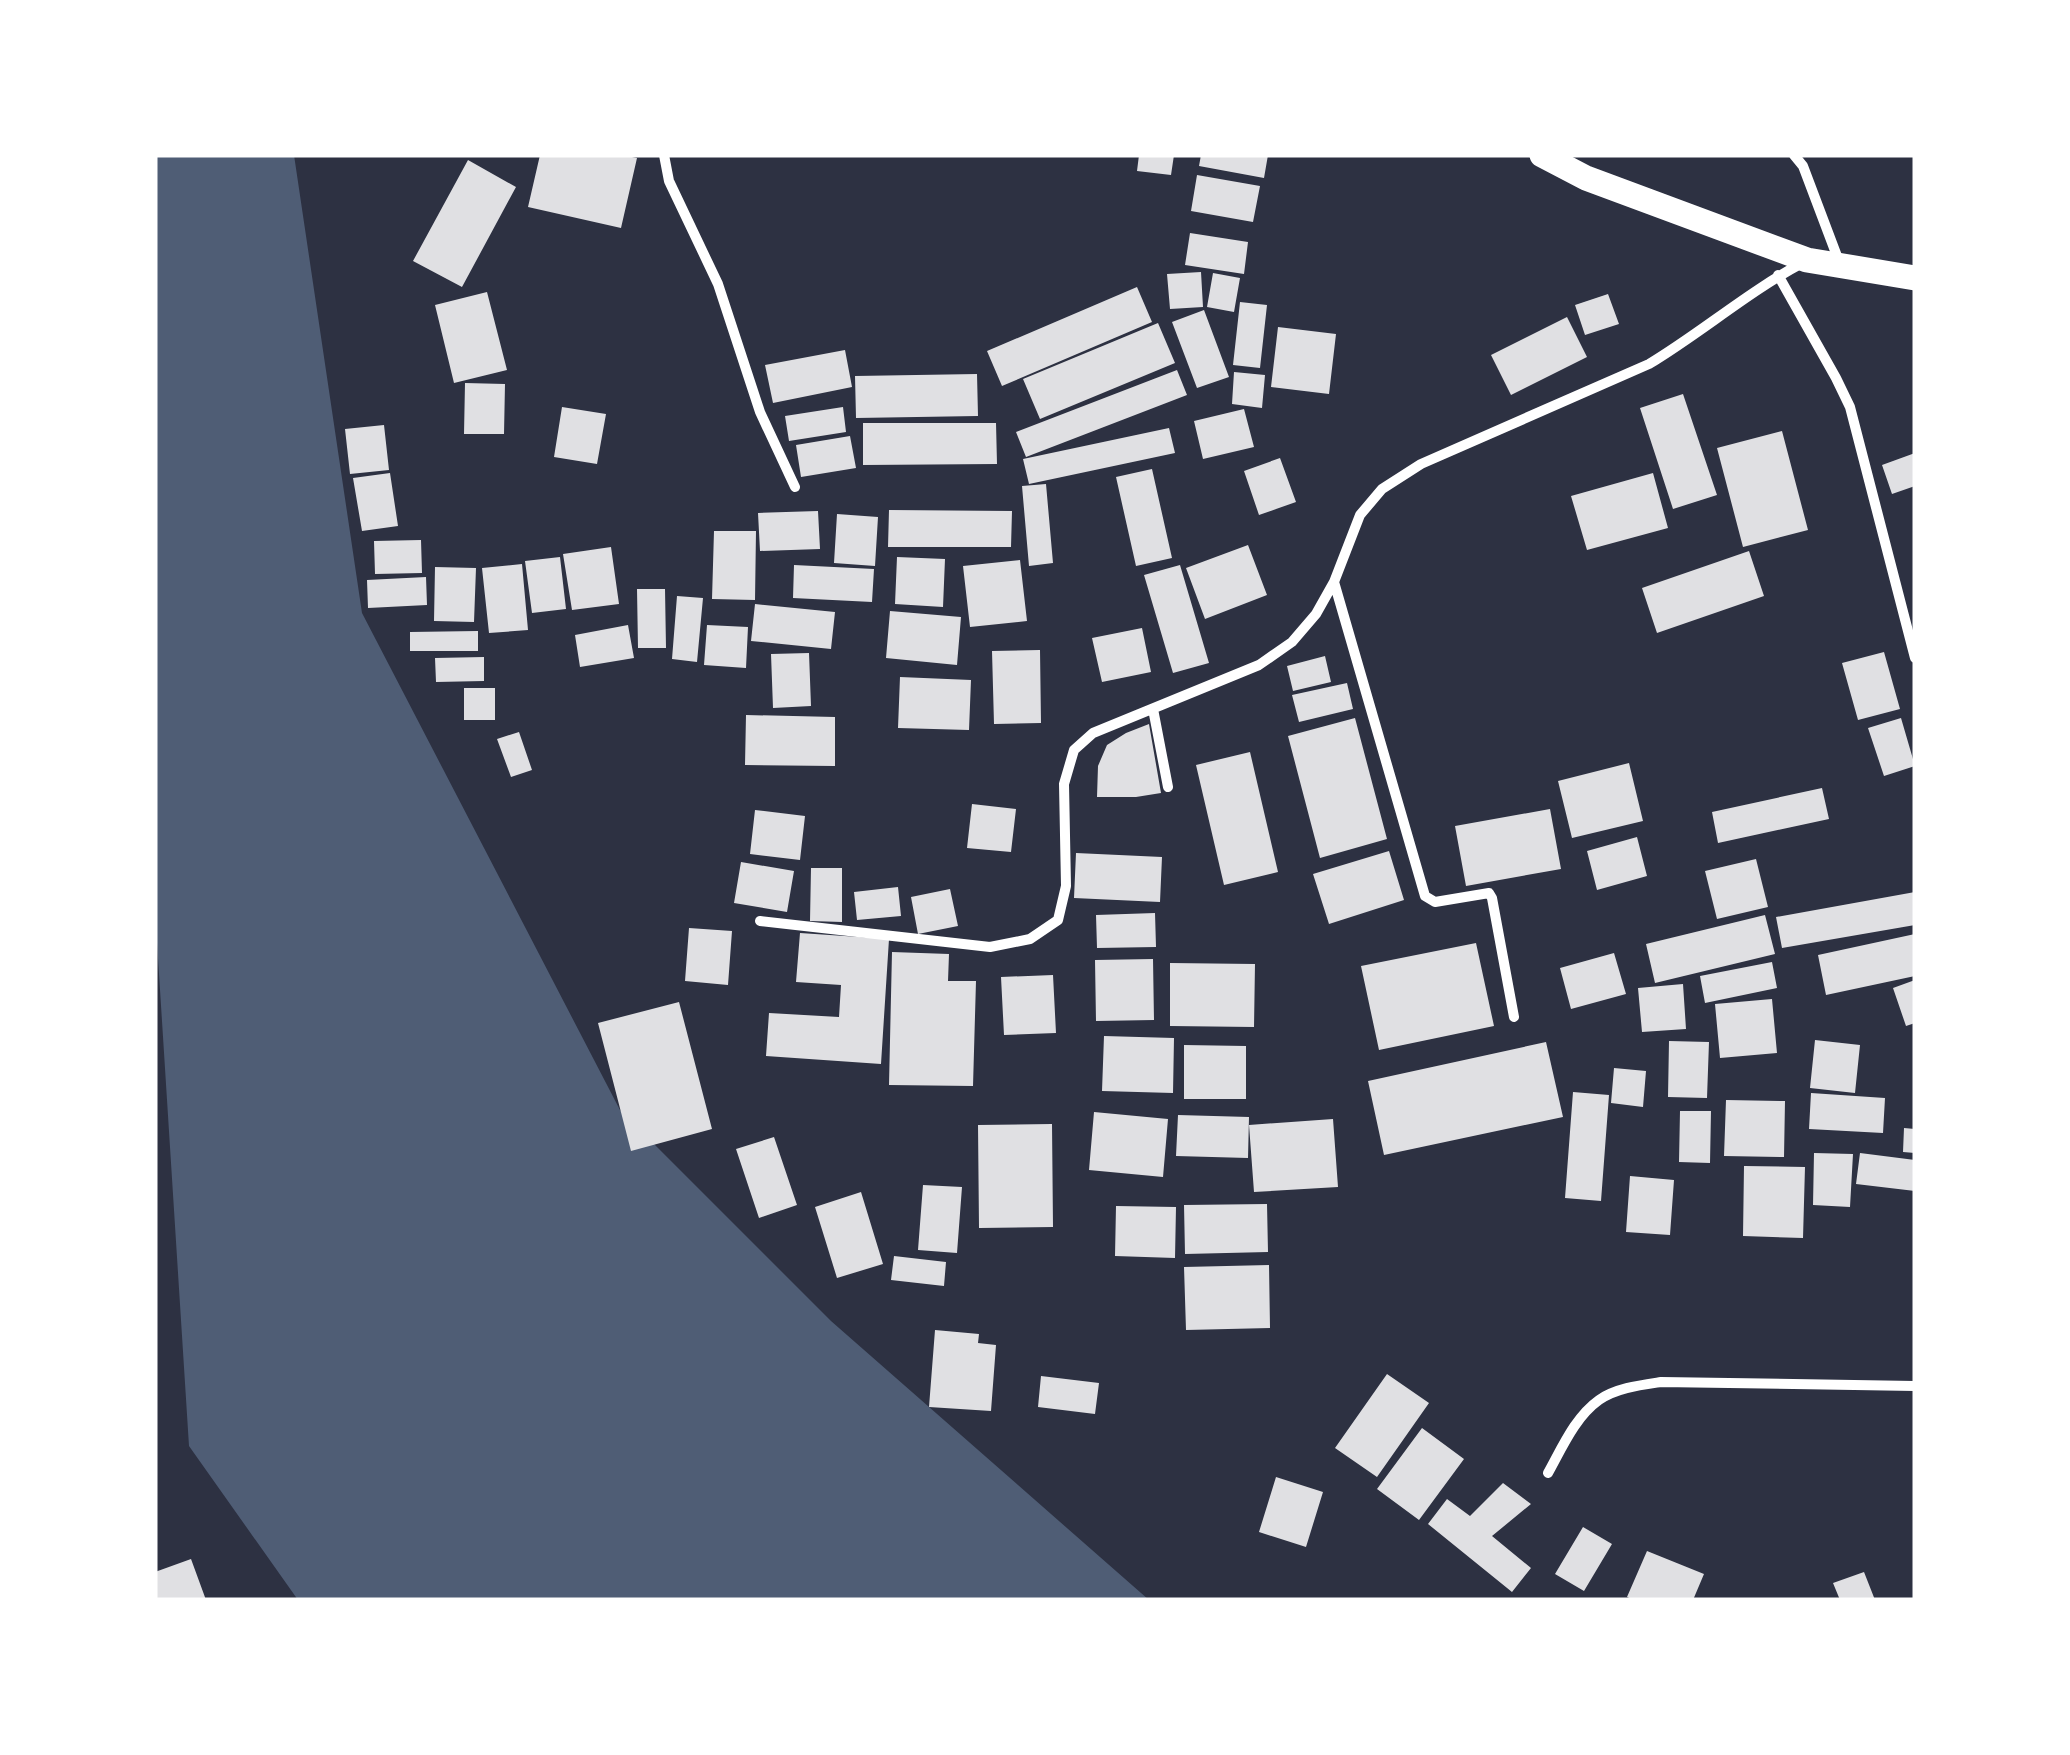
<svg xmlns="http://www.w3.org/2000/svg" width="2070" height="1755" viewBox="0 0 2070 1755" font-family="Helvetica,sans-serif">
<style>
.water{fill:#4f5d75}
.building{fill:#e0e0e3}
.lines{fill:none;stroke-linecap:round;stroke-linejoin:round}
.minor{stroke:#fff;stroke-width:10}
.primary{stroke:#fff;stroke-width:25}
</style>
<rect width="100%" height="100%" fill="#2d3142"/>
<path class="water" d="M155,155H294L362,613L620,1110L831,1321L1149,1600H298L189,1446L155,911Z"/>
<path class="building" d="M540,155H622L637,158L621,228L528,207Z
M1139,155H1174L1171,175L1137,171Z
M1201,155H1268L1264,178L1199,166Z
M468,160L516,187L462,287L413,261Z
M1197,175L1260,186L1253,222L1191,211Z
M1190,233L1248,242L1244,274L1185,265Z
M1201,272L1203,307L1170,309L1167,274Z
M1213,273L1240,278L1234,312L1207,307Z
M1137,287L1152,322L1002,386L987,351Z
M487,292L507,370L454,383L435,305Z
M1608,294L1619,324L1585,335L1575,305Z
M1240,302L1267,305L1260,368L1233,365Z
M1204,310L1229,377L1197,388L1172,322Z
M1567,317L1587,357L1511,395L1491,355Z
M1158,323L1175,363L1040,419L1023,379Z
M1278,327L1336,334L1329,394L1271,387Z
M845,350L852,387L773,403L765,365Z
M1177,370L1187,395L1026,457L1016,432Z
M1234,372L1265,375L1262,408L1232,404Z
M977,374L978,416L856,418L855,376Z
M465,383L505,384L504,434H464Z
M1683,394L1717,495L1673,509L1640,408Z
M562,407L606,414L597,464L554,457Z
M843,407L846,432L789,441L785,416Z
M1244,409L1254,447L1203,459L1194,421Z
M863,423H996L997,464L863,465Z
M384,425L389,470L350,474L345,429Z
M1169,428L1175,453L1029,484L1023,459Z
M1782,431L1808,530L1743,547L1717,448Z
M850,436L856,468L801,477L796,445Z
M1915,453V486L1892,494L1882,465Z
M1280,458L1296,502L1259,515L1244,471Z
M1152,469L1172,558L1136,566L1116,477Z
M390,473L398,526L362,531L353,478Z
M1653,473L1668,528L1587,550L1571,496Z
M1046,484L1053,563L1029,566L1022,486Z
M889,510L1012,511L1011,547H888Z
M818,511L820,549L760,551L758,513Z
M837,514L878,517L875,566L834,563Z
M714,531H756L755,600L712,599Z
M421,540L422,573L375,574L374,541Z
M1248,545L1267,595L1205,619L1186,568Z
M611,547L619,604L572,610L563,554Z
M1749,551L1764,596L1657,633L1642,588Z
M560,557L566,609L532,613L525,561Z
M897,557L945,559L943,607L895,604Z
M1020,560L1027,621L970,627L963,566Z
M522,564L528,630L489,633L482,568Z
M794,565L874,569L872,602L793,598Z
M1180,565L1209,663L1173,673L1144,575Z
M435,567L476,568L474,622L434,621Z
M426,577L427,605L368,608L367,580Z
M637,589H665L666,648H638Z
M677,596L703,598L697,662L672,659Z
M755,604L835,612L831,649L751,641Z
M890,611L961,617L957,665L886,658Z
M628,625L634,658L580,667L575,635Z
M707,625L748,627L746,668L704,665Z
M1142,628L1151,672L1102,682L1092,638Z
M478,631V651H410V632Z
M1040,650L1041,723L994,724L992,651Z
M1884,652L1900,709L1858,720L1842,663Z
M809,653L811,706L773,708L771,654Z
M1325,656L1331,682L1293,691L1287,666Z
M484,657V681L436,682L435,658Z
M900,677L971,680L969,730L898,728Z
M1347,683L1353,709L1299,722L1292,695Z
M464,688H495V720H464Z
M746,715L835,717V766L745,765Z
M1355,718L1387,839L1320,858L1288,736Z
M1901,718L1915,766L1884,776L1868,728Z
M1149,724L1161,793L1136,797H1097L1098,766L1107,745L1126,733Z
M519,732L532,770L511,777L497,739Z
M1250,752L1278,872L1224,885L1196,765Z
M1629,763L1643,821L1572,838L1558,781Z
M1822,788L1829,819L1718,843L1712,812Z
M972,804L1016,809L1011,852L967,848Z
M1550,809L1561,869L1466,886L1455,826Z
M755,810L805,816L800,860L750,854Z
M1637,837L1647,876L1597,890L1587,851Z
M1389,851L1404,900L1329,924L1313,874Z
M1076,853L1162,857L1160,902L1074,898Z
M1756,859L1768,907L1717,919L1705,871Z
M741,862L794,871L787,912L734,903Z
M811,868H842V922L810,921Z
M898,887L901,916L857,920L854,892Z
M950,889L958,926L918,934L911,897Z
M1915,892V925L1782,948L1776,917Z
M1155,913L1156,947L1097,948L1096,915Z
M1765,915L1775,954L1655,983L1646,944Z
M689,928L732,931L728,985L685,981Z
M800,933L889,939L881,1064L766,1056L769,1013L839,1017L841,985L796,982Z
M1915,934V976L1826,995L1818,955Z
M1476,943L1494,1026L1379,1050L1361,966Z
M892,952L949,954L948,981H976L973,1086L889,1085Z
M1614,953L1626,994L1571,1009L1560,968Z
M1153,959L1154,1020L1096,1021L1095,960Z
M1772,962L1777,988L1705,1003L1700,976Z
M1170,963L1255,964L1254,1027L1170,1026Z
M1053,975L1056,1033L1004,1035L1001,977Z
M1915,980V1023L1906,1026L1893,988Z
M1683,984L1686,1029L1642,1032L1638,988Z
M1772,999L1777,1053L1720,1058L1715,1004Z
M679,1002L712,1129L631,1151L598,1023Z
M1104,1036L1174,1038L1173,1093L1102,1091Z
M1815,1040L1860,1045L1855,1093L1810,1088Z
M1669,1041L1709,1042L1707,1098L1668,1097Z
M1546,1042L1563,1117L1384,1155L1368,1081Z
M1184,1045L1246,1046V1099H1184Z
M1614,1068L1646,1071L1643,1107L1611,1103Z
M1573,1092L1609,1095L1601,1201L1565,1198Z
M1811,1093L1885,1098L1883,1133L1809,1129Z
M1726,1100L1785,1101L1784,1157L1724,1156Z
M1680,1111H1711L1710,1163L1679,1162Z
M1094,1112L1168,1119L1163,1177L1089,1170Z
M1178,1115L1249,1117L1248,1158L1176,1156Z
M1333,1119L1338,1187L1254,1192L1249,1125Z
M1052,1124L1053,1227L979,1228L978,1125Z
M1904,1128L1915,1129V1153L1903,1152Z
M774,1137L797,1205L759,1218L736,1149Z
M1814,1153L1853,1154L1850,1207L1813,1205Z
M1860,1153L1915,1160V1191L1856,1184Z
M1744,1166L1805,1167L1803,1238L1743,1236Z
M1630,1176L1674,1180L1670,1235L1626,1232Z
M923,1185L962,1187L957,1253L918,1250Z
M861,1192L883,1264L837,1278L815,1207Z
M1267,1204L1268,1252L1185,1254L1184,1205Z
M1116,1206L1176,1207L1175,1258L1115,1256Z
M894,1256L946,1262L944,1286L891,1280Z
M1269,1265L1270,1328L1186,1330L1184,1267Z
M935,1330L979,1334L978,1343L996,1345L991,1411L929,1407Z
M1387,1374L1429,1403L1377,1477L1335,1448Z
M1041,1376L1099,1383L1095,1414L1038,1407Z
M1422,1428L1464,1459L1419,1520L1377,1489Z
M1276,1477L1323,1492L1306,1547L1259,1532Z
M1503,1483L1531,1504L1492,1536L1531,1568L1512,1592L1428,1524L1447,1499L1470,1516Z
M1583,1527L1612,1544L1584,1591L1555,1574Z
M1647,1551L1704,1574L1693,1600H1634L1627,1597Z
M191,1559L206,1600H155V1572Z
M1864,1572L1875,1600H1840L1833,1583Z"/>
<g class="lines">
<path class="minor" d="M664,155L669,181L718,284L760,412L795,487
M1794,155L1803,166L1840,264
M1778,275L1836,378L1850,407L1915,658
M1334,582L1425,896L1435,902L1489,893L1492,898L1514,1017
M1153,709L1168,787
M760,921L990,947L1030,939L1058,920L1066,886L1064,784L1074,750L1093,733L1259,665L1292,642L1316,614L1334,582L1360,515L1382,489L1421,464L1649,364C1702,332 1749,291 1804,262
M1548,1473C1562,1448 1575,1417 1599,1400C1616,1388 1641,1385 1661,1382L1915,1386"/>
<path class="primary" d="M1542,155L1586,178L1807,260L1915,278"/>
</g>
<rect width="2070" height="1755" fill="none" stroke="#ffffff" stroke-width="315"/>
</svg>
